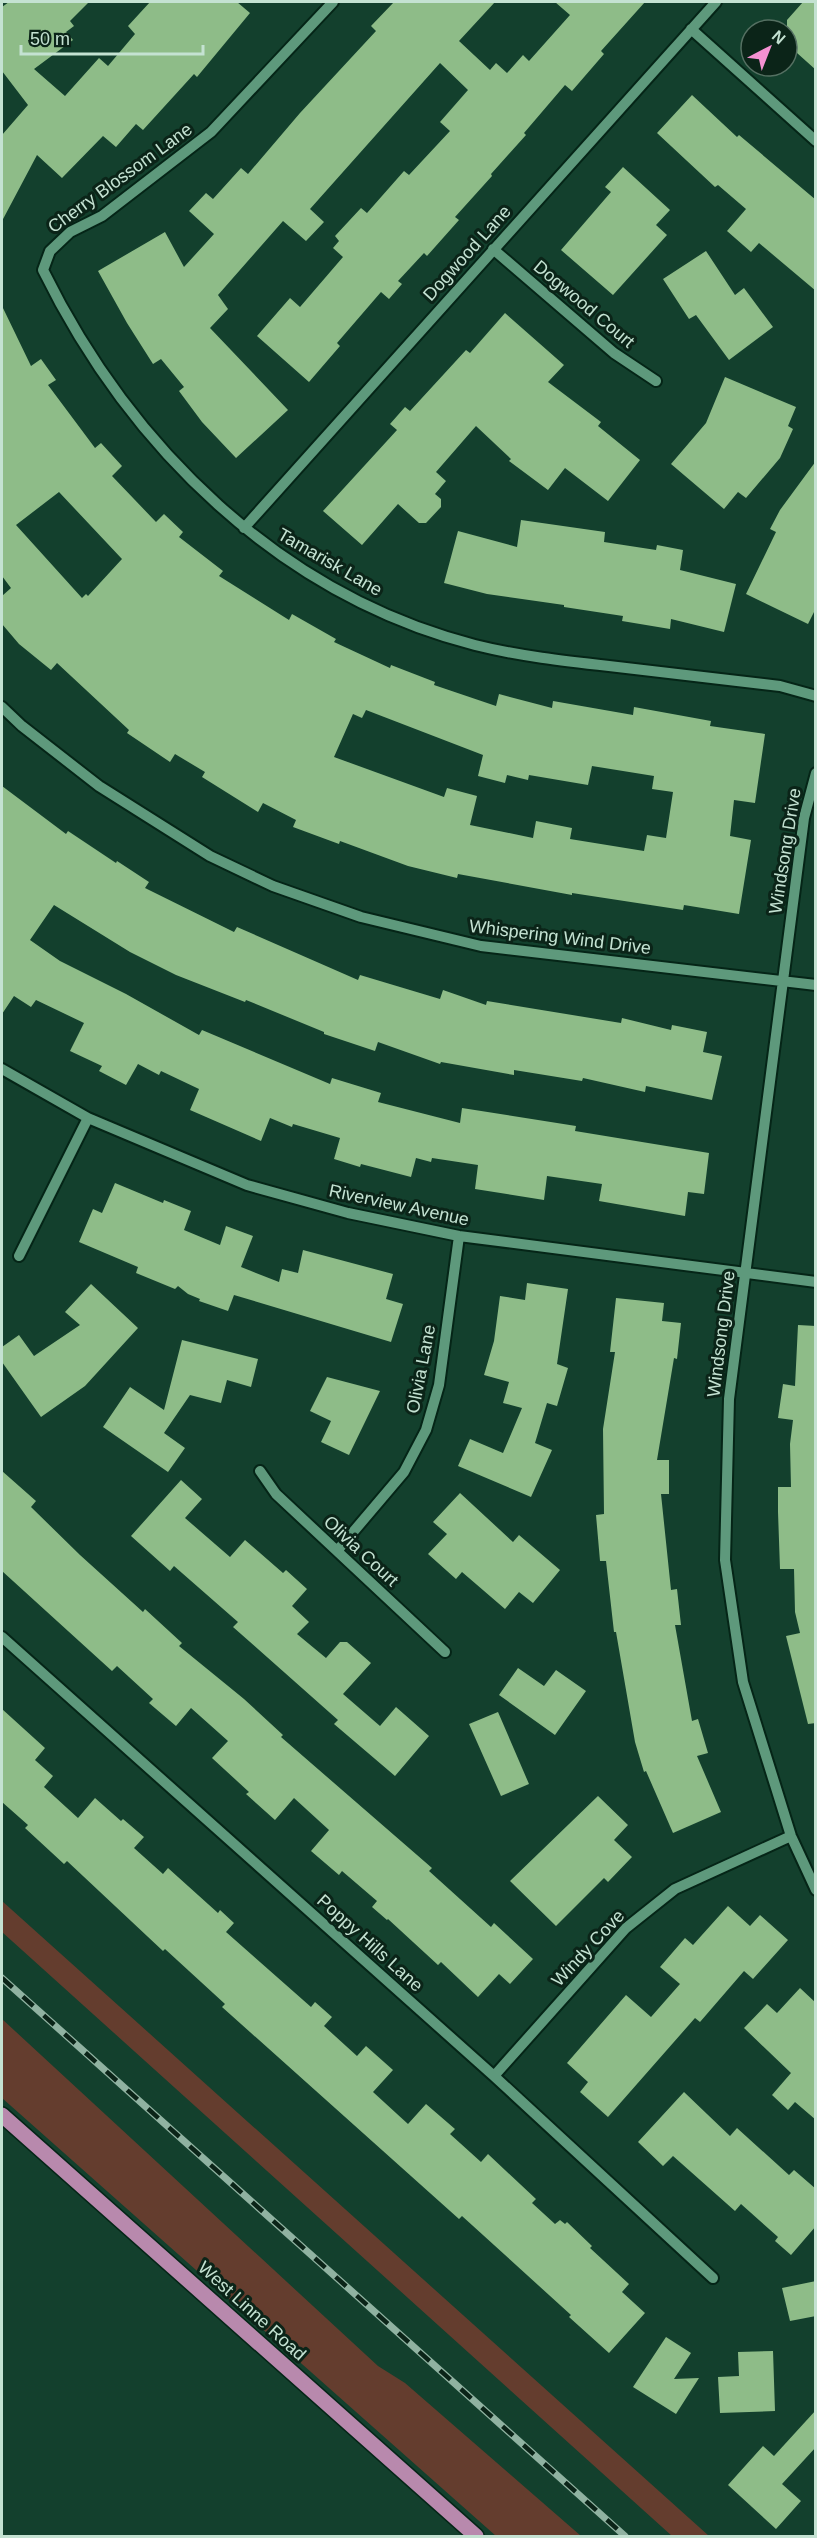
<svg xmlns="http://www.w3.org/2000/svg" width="817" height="2538" viewBox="0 0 817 2538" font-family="Arial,sans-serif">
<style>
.green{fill:#643d2e}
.building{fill:#8ebc88;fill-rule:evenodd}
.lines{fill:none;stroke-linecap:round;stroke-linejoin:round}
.minor-casing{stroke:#052517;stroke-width:14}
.major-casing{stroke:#052517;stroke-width:18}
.minor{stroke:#5e997c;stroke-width:10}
.major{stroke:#b889ad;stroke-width:15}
.rail-casing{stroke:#90b2a1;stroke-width:7}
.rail{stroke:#0b2418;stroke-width:4.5;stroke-dasharray:14;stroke-linecap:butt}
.labels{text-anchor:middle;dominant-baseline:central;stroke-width:6;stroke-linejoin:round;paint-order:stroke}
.street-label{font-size:18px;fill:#c4e2d2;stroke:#0b2418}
</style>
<rect width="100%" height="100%" fill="#13402d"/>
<path class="green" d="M2,1901L709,2536H672L2,1932Z
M2,2019L378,2366L405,2383L581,2536H496L2,2098Z"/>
<path class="building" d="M9,2H89L70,21L74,26L66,32L73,40L34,69L65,96L99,58L108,66L135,34L128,26L150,2H237L250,13L197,77L194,74L143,130L136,124L116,147L103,136L62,178L37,155L2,221V135L28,105L2,71V7Z
M394,2H495L459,41L490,70L496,63L507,73L523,55L529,61L570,15L555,2H645L601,51L604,54L572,91L565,85L524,133L526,135L491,174L492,176L455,217L459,220L427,256L424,253L398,281L402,284L389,299L381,292L337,343L340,346L309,382L257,336L290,298L300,307L343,257L333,248L339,241L335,236L361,208L367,213L404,171L409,175L450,131L440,122L468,90L440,63L310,209L324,222L306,241L283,221L218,295L228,309L210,328L288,410L236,458L202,422L179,391L184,387L161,359L153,364L127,323L98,271L165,232L184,267L214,234L189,211L206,193L213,199L241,168L248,174L300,113L376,31L371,26Z
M803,2H816V70L787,44V20Z
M692,95L737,137L739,135L816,200V291L759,243L751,252L727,231L746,209L718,185L715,187L657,133Z
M623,167L670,210L656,225L667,235L613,295L561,250L611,192L605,187Z
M706,251L735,295L744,288L773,327L729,360L696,315L689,319L663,279Z
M2,306L31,366L41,359L56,380L48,385L95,448L101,443L122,466L112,476L156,522L164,514L183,532L179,537L223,571L219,576L289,620L292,614L336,639L334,642L390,668L391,665L435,682L434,685L496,706L499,694L552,708L553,701L633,715L634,707L711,721L710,726L765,734L755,803L734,800L730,836L751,840L739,914L684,905L683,910L572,893V895L458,874L457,878L408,866L340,841L339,844L293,827L296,820L263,803L258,812L202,777L205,772L175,754L170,762L127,733L129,730L57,663L51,670L19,644L2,624V596L11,588L2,576ZM59,492L122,559L88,596L86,594L82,598L16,525ZM366,710L483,755L478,776L505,783L507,775L528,780L529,775L588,785L592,766L654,776L652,789L673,792L666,838L647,835L644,851L570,839L572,828L536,821L533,838L470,825L477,796L447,788L444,797L334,757L353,714L362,718Z
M505,313L564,365L548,382L601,422L598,426L640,460L608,501L565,468L548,490L509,461L511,459L476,426L436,472L446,481L435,494L441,499V507L426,523H419L398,504L362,545L323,511L397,430L390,424L405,407L410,411L466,350L470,353Z
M725,377L796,407L788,426L793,429L780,458L746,498L738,492L724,509L671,464L706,423Z
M816,461V608L808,624L746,594L776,532L770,529L780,510Z
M521,520L605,532L604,542L656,550L657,545L683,550L680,570L736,584L724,632L671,619L670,629L622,621L623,616L564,607V605L487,594L444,583L458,531L517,547Z
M2,786L66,834L68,831L116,863L117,861L149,882L145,888L234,932L237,927L358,980L360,975L440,999L443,990L486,1005L487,1001L621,1023L622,1018L671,1030L672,1025L707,1032L703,1052L722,1056L712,1100L646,1086L645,1092L583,1078L582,1081L514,1070V1075L441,1062L440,1064L378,1042L375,1051L324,1034V1032L246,1000L245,1002L176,975L130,952L54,905L30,940L60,961L126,994L199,1035L202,1030L330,1084L332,1078L381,1093L378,1102L460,1123L462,1108L576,1126L575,1131L709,1153L704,1194L688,1192L685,1216L599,1201L602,1184L547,1176L544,1200L475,1189L478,1165L432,1158L431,1162L416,1158L411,1177L361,1164L360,1167L334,1159L340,1138L293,1124L292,1127L270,1118L261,1141L190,1110L199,1089L161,1071L159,1075L138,1064L126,1085L99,1071L102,1066L70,1051L84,1023L36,1000L31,1007L14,996L2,1014Z
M115,1183L163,1203L164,1200L191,1211L184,1230L220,1245L226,1226L253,1236L241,1267L279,1282L282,1269L298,1273L303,1250L393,1274L386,1299L403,1304L391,1342L234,1295L228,1311L199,1301L200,1299L188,1294L178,1286L175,1289L136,1273L138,1267L79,1242L93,1209L102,1213Z
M527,1283L568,1289L557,1364L568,1368L557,1406L547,1403L535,1443L552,1450L531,1497L458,1466L470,1439L503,1453L522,1408L503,1403L509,1382L484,1375L494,1341L500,1296L525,1300Z
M91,1284L138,1328L85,1386L41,1417L2,1362V1347L19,1335L34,1356L80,1325L65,1312Z
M616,1298L664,1303L662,1321L681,1323L677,1359L674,1358L657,1460H669V1494H661L671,1590L677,1589L681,1625H675L692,1721L698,1719L708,1753L697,1756L721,1812L673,1833L646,1771L644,1772L635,1742L616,1632H614L606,1561H600L596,1515L604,1514L603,1429L615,1352H610Z
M798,1325L816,1326V1723L808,1724L786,1636L800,1633L795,1612L794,1569H780L778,1512V1487H791L790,1444L793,1420L778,1418L783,1384L795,1386Z
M182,1340L258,1359L251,1387L227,1380L221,1403L190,1395L164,1433L185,1448L168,1472L103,1427L130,1387L164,1410Z
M327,1377L380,1391L349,1455L321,1442L331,1421L310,1411Z
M2,1471L36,1501L31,1507L80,1555L143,1612L145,1609L182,1643L179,1646L244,1699L283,1735L281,1737L432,1868L429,1871L491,1927L494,1923L533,1959L510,1984L499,1974L478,1997L441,1962L438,1965L388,1919L387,1920L372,1907L377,1901L342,1871L339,1875L311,1851L329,1830L294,1798L275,1820L246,1794L249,1792L212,1758L228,1741L191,1708L176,1726L149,1703L153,1699L117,1666L112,1671L2,1571Z
M181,1480L202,1499L185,1518L230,1557L245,1540L283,1573L286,1570L307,1589L292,1606L309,1622L297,1634L326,1658L340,1642H347L371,1663L343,1694L380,1726L396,1707L429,1736L395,1776L334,1724L338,1720L233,1627L238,1622L174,1566L170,1571L131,1536Z
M460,1493L513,1542L519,1535L560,1570L533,1603L519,1592L505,1609L462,1572L456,1579L428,1554L447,1534L433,1522Z
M518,1668L544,1686L556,1670L586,1691L555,1735L499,1695Z
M2,1709L45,1748L35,1760L53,1776L44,1787L78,1818L95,1798L121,1821L123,1819L144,1837L134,1848L163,1874L168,1868L218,1913L220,1910L234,1923L226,1932L311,2007L315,2002L332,2017L324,2026L357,2056L366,2046L393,2070L373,2092L408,2124L426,2104L455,2129L450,2134L481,2162L488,2154L536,2199L532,2203L555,2224L560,2220L565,2224L567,2222L592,2246L590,2248L629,2284L622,2292L645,2313L609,2353L569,2317L571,2315L462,2216L459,2219L222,2007L225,2004L165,1949L163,1951L67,1861L64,1864L25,1828L28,1825L2,1802Z
M498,1712L529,1784L501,1796L469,1724Z
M598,1796L628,1825L614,1840L632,1857L608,1882L604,1878L556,1926L510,1881Z
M728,1906L750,1926L760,1915L788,1940L753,1979L744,1971L700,2022L695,2018L608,2117L580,2092L588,2082L567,2063L626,1995L651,2017L680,1984L660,1967L685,1938L693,1945Z
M800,1988L816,2003V2120L795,2102L788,2110L772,2095L791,2073L744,2028L767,2004L777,2013Z
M684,2092L730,2136L737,2128L789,2175L794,2170L816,2189V2226L791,2255L775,2241L778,2237L741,2204L735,2211L673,2156L663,2166L638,2142Z
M816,2281V2316L790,2321L782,2288Z
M666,2337L691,2353L674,2379L699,2378L676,2414L633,2387Z
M773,2351L775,2411L720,2413L718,2377L739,2376L738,2352Z
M816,2410V2447L782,2484L801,2501L776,2529L728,2485L763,2446L774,2456Z"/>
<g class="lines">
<g class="minor-casing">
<path id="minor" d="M333,2L211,132L102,216L70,232L50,251L43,270C130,447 280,595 475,645C519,656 564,661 609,666C666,673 723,679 780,686L816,696
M691,29L816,141
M493,249L614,353L656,381
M244,528L716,2
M2,707L22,726L99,786L210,856L273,886L361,917L481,946L816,985
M816,773L804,818L729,1399L725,1560L743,1682L791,1836L816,1890
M2,1069L88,1118L247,1185L348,1213L459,1236L816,1282
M19,1256L88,1118
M260,1471L276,1494L445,1652
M337,1551L404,1472L426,1430L439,1385L459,1236
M2,1637L494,2076L713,2278
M494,2076L626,1928L675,1889L791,1836"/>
</g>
<g class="major-casing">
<path id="major" d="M2,2115L476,2536"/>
</g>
<use href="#minor" class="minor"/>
<use href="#major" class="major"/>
<g class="rail-casing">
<path id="rail" d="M2,1978L625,2536"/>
</g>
<use href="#rail" class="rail"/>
</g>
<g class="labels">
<g class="street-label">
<text transform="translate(120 178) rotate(-36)">Cherry Blossom Lane</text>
<text transform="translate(467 253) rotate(-48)">Dogwood Lane</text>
<text transform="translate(584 304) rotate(40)">Dogwood Court</text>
<text transform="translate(330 562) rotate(30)">Tamarisk Lane</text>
<text transform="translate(785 851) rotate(-81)">Windsong Drive</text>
<text transform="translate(560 937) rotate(7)">Whispering Wind Drive</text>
<text transform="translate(399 1205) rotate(12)">Riverview Avenue</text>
<text transform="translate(721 1334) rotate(-83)">Windsong Drive</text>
<text transform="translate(421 1369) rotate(-79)">Olivia Lane</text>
<text transform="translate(361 1551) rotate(43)">Olivia Court</text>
<text transform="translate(370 1943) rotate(42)">Poppy Hills Lane</text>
<text transform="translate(588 1948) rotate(-47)">Windy Cove</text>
<text transform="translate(252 2311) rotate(42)">West Linne Road</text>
</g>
</g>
<rect width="817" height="2538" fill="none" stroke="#c4e2d2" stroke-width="6"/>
<g transform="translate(769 48) rotate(42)"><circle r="28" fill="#0b2418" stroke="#557062" stroke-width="1.5"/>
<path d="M0-4.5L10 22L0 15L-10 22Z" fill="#f591d2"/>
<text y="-9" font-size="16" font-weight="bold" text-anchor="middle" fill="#c4e2d2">N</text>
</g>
<path d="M21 45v9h182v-9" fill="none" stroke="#c4e2d2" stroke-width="3"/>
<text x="30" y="45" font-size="18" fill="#c4e2d2" stroke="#0b2418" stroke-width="4.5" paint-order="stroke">50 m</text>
</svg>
